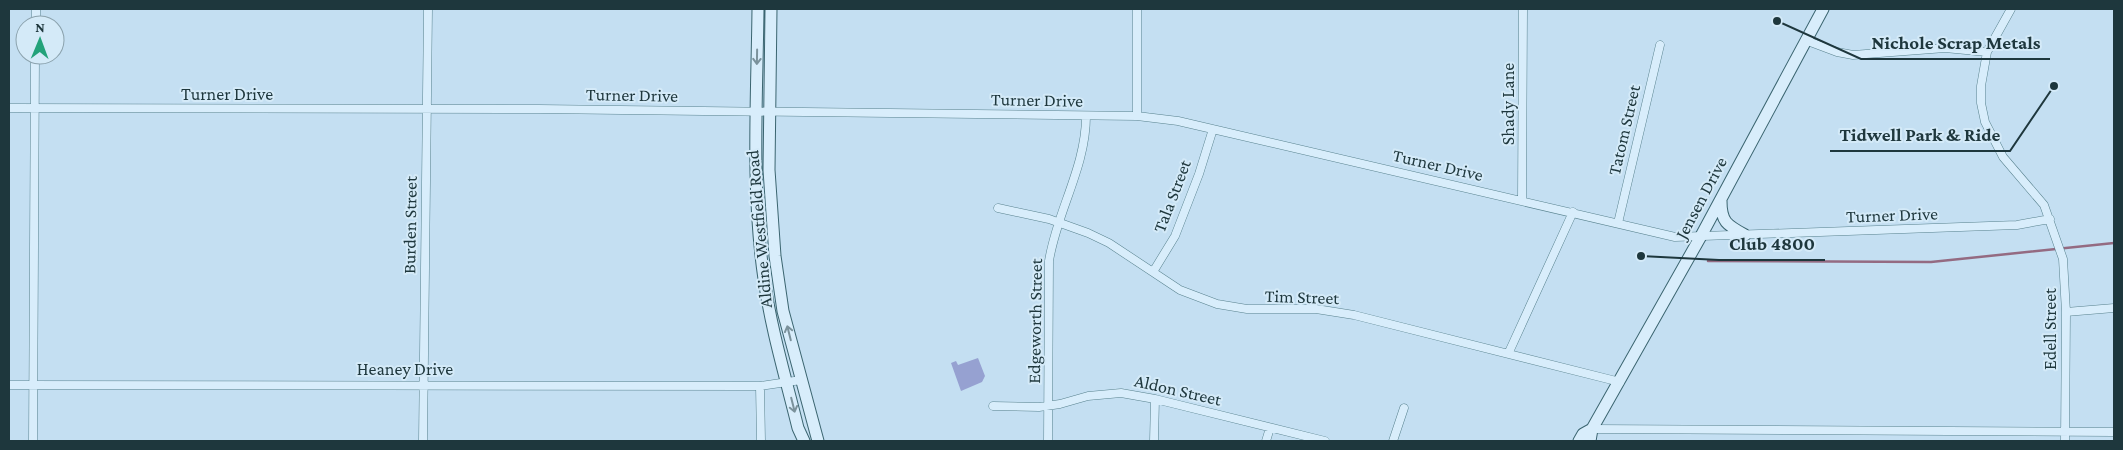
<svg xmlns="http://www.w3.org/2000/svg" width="2123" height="450" viewBox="0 0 2123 450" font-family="'Crimson Pro',serif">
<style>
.green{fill:#96a1d1}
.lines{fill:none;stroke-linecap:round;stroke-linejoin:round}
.stream{stroke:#946b82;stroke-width:2.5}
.minor-casing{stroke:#58828e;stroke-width:9}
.secondary-casing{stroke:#3b6570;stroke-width:13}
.minor{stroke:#d8edfb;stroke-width:8}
.secondary{stroke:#d8edfb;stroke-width:11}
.oneway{stroke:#7b929c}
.labels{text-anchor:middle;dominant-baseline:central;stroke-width:4;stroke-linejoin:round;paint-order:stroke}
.street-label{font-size:18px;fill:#1e373d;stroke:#d4eaf8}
.leader{fill:none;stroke:#1e373d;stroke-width:2}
.callout-dot{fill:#1e373d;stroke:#d4eaf8;stroke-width:2}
.callout-label{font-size:19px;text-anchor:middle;font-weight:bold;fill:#1e373d;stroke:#d4eaf8;stroke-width:4;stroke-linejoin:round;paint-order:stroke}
</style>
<rect width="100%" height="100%" fill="#c4dff2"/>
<path class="green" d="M978,358L985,376L982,382L961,391L951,363L956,361L958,365Z"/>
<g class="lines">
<path class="stream" d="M1708,261L1931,262L2114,243"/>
<g class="minor-casing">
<path id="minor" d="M1137,9V116
M2011,9L1987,52L1981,86V103L1985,122L2003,157L2044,205L2063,259L2066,312L2065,441
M36,25V9
M1805,40L1837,52L1853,55L1945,48L1987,52
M9,108L539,109L1137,116L1178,121L1675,237L2017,225L2050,219
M1522,200L1523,9
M998,208L1049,219L1088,233L1109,243L1180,290L1217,304L1247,309H1316L1354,315L1620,382
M1618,223L1660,45
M1153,272L1175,236L1199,174L1213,129
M2066,312L2114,308
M1509,352L1573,212
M9,385L760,386L801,380
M760,386L761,441
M993,406L1039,407L1060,404L1088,396L1121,393L1155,399L1325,441
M1592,429L2114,432
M33,441L35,55
M423,441L428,9
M1048,441L1049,261C1057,211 1086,167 1086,116
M1154,441L1155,399
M1266,441L1270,428
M1393,441L1404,408"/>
</g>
<g class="secondary-casing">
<path id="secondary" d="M758,9C757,99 751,190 764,279C771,329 786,379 798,428L804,441
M771,9L769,170L775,256L783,311L818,441
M1721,201C1721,222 1727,225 1745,235
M1579,441L1583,434L1592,429
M1590,441L1592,429L1701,236L1823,9"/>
</g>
<use href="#minor" class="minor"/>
<use href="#secondary" class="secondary"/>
</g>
<defs><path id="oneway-shaft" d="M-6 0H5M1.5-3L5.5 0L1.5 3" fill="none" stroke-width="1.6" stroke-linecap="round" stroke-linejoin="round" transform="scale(1.25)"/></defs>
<g class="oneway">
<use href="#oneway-shaft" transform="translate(757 57) rotate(91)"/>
<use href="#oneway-shaft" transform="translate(789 333) rotate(-104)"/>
<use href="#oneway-shaft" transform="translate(793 405) rotate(76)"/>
</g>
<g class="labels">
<g class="street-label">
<text x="227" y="94">Turner Drive</text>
<text transform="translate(632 95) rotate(1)">Turner Drive</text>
<text transform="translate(1037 100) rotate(1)">Turner Drive</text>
<text transform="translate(1508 104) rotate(-90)">Shady Lane</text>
<text transform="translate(1624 130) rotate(-77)">Tatom Street</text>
<text transform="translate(1438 165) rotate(13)">Turner Drive</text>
<text transform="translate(1172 196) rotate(-69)">Tala Street</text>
<text transform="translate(1701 198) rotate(-62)">Jensen Drive</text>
<text transform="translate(1892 215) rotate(-2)">Turner Drive</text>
<text transform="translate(410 225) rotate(-89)">Burden Street</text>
<text transform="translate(759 229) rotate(-95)">Aldine Westfield Road</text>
<text transform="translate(1302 297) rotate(2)">Tim Street</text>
<text transform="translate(1035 321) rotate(-89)">Edgeworth Street</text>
<text transform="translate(2050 329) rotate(-90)">Edell Street</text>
<text x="405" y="369">Heaney Drive</text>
<text transform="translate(1178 390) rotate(13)">Aldon Street</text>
</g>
</g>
<path class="leader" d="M1777 21L1861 59H2050M2054 86L2010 151H1830M1641 256L1719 260H1825"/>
<g class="callout-dot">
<circle cx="1777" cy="21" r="5"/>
<circle cx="2054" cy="86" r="5"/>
<circle cx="1641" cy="256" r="5"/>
</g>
<g class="callout-label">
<text x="1956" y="49">Nichole Scrap Metals</text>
<text x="1920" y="141">Tidwell Park &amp; Ride</text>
<text x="1772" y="250">Club 4800</text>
</g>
<rect width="2123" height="450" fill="none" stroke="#1e373d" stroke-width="20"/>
<g transform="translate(40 40) rotate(1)"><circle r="24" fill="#d4eaf8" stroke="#8ba2ad"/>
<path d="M0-4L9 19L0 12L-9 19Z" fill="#23a27a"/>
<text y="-8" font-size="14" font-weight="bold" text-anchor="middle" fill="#1e373d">N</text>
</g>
</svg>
